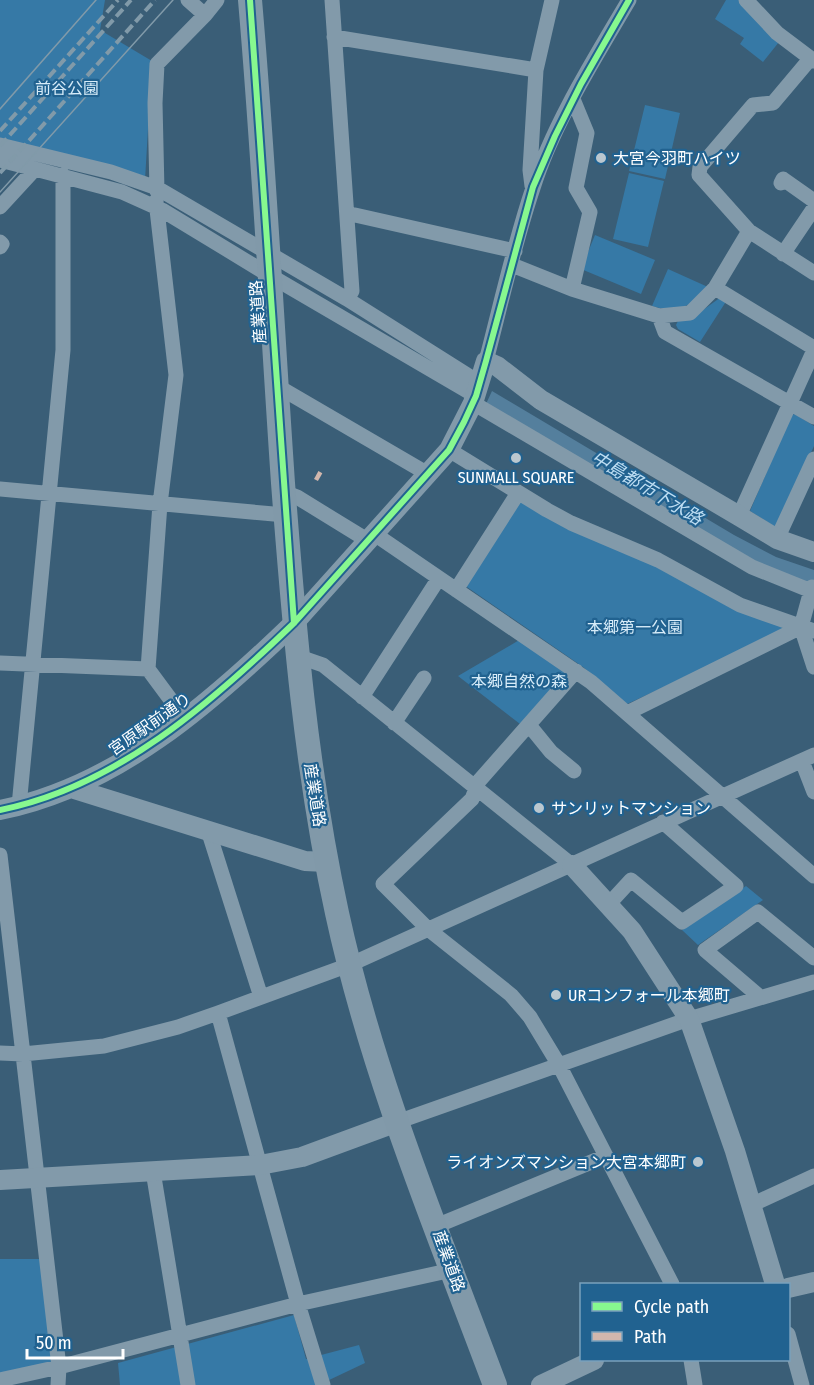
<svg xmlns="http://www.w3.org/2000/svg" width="814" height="1385" viewBox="0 0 814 1385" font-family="'Fira Sans Condensed','Noto Sans JP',sans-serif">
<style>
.green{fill:#3679a6}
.water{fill:#547f9d}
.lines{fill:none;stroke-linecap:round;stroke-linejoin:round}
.minor{stroke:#829aaa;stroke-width:15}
.tertiary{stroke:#829aaa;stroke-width:20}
.primary{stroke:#8199a9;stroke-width:24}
.tram{stroke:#819aa9;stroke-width:1.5}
.rail{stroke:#819aa9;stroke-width:4;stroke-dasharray:10 4.5;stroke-linecap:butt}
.quiet{stroke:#d1b7ad;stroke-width:4.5;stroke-dasharray:9 4.5;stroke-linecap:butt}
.cycleway-casing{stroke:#216290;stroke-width:10}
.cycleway{stroke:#87f88f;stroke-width:6}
.poi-dot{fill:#bac7cf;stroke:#216290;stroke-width:2}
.labels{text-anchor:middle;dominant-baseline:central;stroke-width:4.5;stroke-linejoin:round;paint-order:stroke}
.park-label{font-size:16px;fill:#d7ecf9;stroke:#216290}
.poi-label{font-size:16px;fill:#fff;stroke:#216290;text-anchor:start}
.street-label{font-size:16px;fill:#fff;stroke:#216290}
.water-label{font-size:18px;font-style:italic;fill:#bedef3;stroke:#216290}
</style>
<rect width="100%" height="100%" fill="#3a5e77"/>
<path class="green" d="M0,0H105L100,30L152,61L145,180L0,139Z
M726,0H741L779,42L763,62L740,44L744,38L715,19Z
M645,105L680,113L665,179L629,171Z
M629,173L664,181L648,247L613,239Z
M595,235L655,260L641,294L581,269Z
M668,269L708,287C696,306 674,314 652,306Z
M721,297L727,300L700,342L678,329L676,325L678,321L692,318Z
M795,414L814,426V446L777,528L750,511L791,415Z
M520,499L782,626L784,632L627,704L583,667L464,585Z
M521,639L570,672L524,727L458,676Z
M746,886L763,900L698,945L682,930Z
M0,1259H42L54,1361L0,1374Z
M294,1315L306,1359L359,1345L365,1363L327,1381L329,1385H120L118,1363Z"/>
<path class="water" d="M492,391L734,535L776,557L814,570V584L762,567L486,404Z"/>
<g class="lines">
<path class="minor" d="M188,0L205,15L217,0
M332,0L352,291L347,299
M746,0L777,33L814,61
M334,37L536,70L530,170L532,186
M810,59L773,103L753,105L700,167L699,175L749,231L814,273
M536,70L552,0
M0,145L111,172L157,188L347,299L480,383
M0,160L35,169
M781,183L783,179L814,201
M157,191L155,103L157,64L205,15
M156,201L176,375L160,504L148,669L185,719
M0,207L35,169L122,192L162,210L269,275L476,396
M348,216L355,215L515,251
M0,242L2,244L0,247
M783,254L814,208
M512,265L572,289L659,316L665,332L814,417
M715,288L814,348
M572,289L590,212L576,188L587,133L573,99
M659,316L690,313L715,288L749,231
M486,361C501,304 514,244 533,188C553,124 595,58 629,0
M277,386L428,474
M473,403L752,567L814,592
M449,450L547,510L571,523L658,560L740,605L814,631
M0,489L285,515
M284,492L297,497L367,540
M739,516L814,350
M373,533L591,682L814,876
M777,539L814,459
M812,587L801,627L814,667
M456,590L518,493
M297,656L323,665L572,865
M0,663L148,669
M576,671L479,781L472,799L383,884L428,929L511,995L530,1017L559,1065L672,1284
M362,697L439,578
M627,713L801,627
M394,723L424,678
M529,725L551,752L574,771
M802,761L814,792
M19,806L63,350V175
M208,830L261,997
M0,855L59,1367L58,1385
M608,905L631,880L682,922L736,886L663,822
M760,997L705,950L758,912L814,958
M218,1013L298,1304L323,1385
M0,1053L23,1054L104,1046L178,1027L218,1013L349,965L814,755
M397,1122L689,1019L814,982
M153,1171L188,1385
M751,1205L814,1176
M436,1226L606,1156
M788,1334L802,1385
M691,1360L695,1385
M0,1380L59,1367L298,1304L452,1270"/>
<path class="tertiary" d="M71,788L305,861L326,862
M0,810C116,787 211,703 294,623L449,450L473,403L486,361L497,366L541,400L739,516L777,539L814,552
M572,865L632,931L689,1019L735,1151L775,1284
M0,1180L260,1165L302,1157L397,1122
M788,1288L814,1282
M541,1385L594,1360"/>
<path class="primary" d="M250,0C264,161 272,322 283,483C294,627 306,771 337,913C372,1075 437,1230 495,1385"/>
<path class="tram" d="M0,109L96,0
M0,192L173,0"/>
<path class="rail" d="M0,131L118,0
M0,146L131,0
M0,173L155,0"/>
<path class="quiet" d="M316,480L321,471"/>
<g class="cycleway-casing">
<path id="cycleway" d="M250,0L294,623
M0,810C116,787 211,703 294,623L449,450L464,422L476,396L486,361L533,187L555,136L581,84L629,0"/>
</g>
<use href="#cycleway" class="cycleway"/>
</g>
<g class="poi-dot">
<circle cx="601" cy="158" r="6"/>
<circle cx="516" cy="458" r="6"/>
<circle cx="539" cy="808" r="6"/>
<circle cx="556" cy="995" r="6"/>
<circle cx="698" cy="1162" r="6"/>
</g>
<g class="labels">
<g class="park-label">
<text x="67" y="88">前谷公園</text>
<text x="635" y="627">本郷第一公園</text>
<text x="519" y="681">本郷自然の森</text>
</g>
<g class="poi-label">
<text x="613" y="158">大宮今羽町ハイツ</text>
<text x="516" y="477" text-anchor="middle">SUNMALL SQUARE</text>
<text x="551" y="808">サンリットマンション</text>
<text x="568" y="995">URコンフォール本郷町</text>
<text x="686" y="1162" text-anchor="end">ライオンズマンション大宮本郷町</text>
</g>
<g class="street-label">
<text transform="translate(258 312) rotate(-94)">産業道路</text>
<text transform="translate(150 724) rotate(-35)">宮原駅前通り</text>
<text transform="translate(315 795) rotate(81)">産業道路</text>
<text transform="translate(449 1261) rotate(70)">産業道路</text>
</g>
<g class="water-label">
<text transform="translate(647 488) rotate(31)">中島都市下水路</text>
</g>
</g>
<rect x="580" y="1283" width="210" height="78" fill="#216290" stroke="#7aa1bc" stroke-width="1.5"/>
<rect x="592" y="1302" width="30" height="9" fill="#87f88f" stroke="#7aa1bc" stroke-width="1.5"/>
<text x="634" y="1313" font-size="18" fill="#ffffff">Cycle path</text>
<rect x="592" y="1332" width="30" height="9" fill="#d1b7ad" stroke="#7aa1bc" stroke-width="1.5"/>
<text x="634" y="1343" font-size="18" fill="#ffffff">Path</text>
<path d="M27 1349v9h96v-9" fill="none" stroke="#ffffff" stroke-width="3"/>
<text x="36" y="1349" font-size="18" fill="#ffffff" stroke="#216290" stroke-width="4.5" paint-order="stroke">50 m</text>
</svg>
